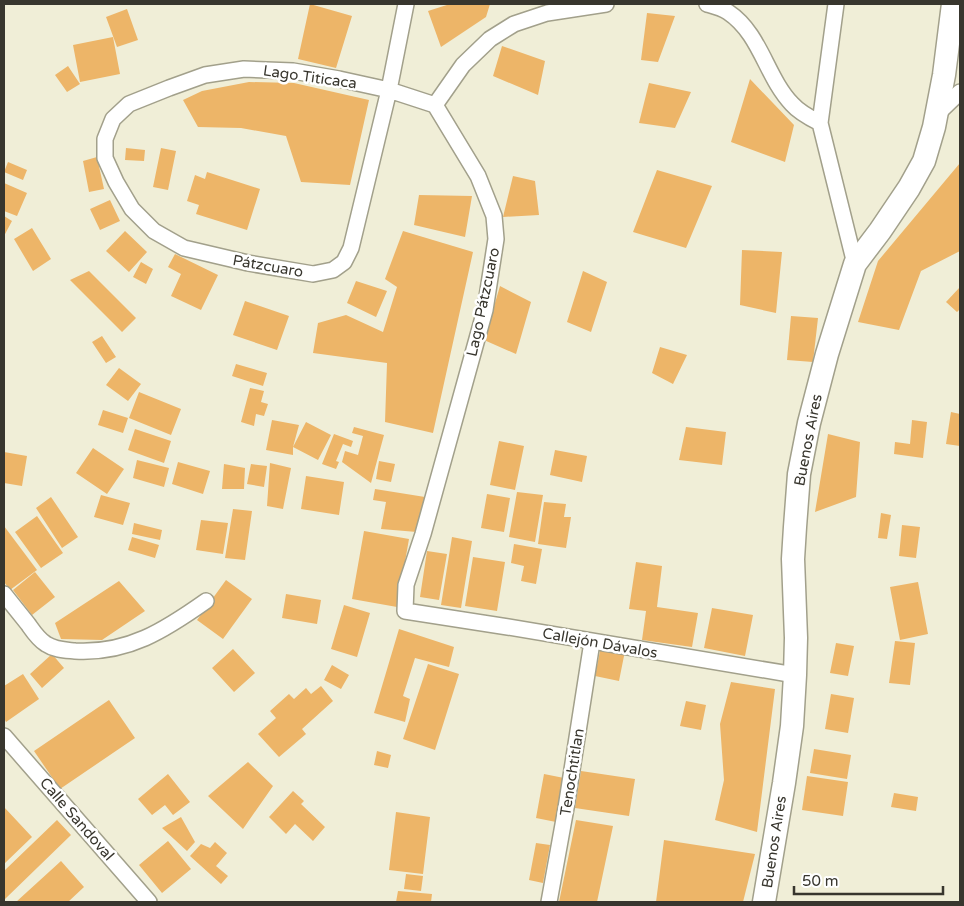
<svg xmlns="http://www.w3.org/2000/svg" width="964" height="906" viewBox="0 0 964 906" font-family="'Varela Round',sans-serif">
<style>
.building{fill:#edb568}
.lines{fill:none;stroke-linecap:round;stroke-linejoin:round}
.street-casing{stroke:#a2a08b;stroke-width:18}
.secondary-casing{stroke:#a2a08b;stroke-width:25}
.street{stroke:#fff;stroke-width:15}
.secondary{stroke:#fff;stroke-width:22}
.labels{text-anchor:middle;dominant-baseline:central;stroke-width:5;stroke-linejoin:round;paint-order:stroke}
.street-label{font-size:15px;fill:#38362e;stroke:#fff}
</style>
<rect width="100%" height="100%" fill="#f0eed7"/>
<path class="building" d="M310,4L352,16L336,68L298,59Z
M450,4H490L486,17L441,47L428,11Z
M127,9L138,40L117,47L106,17Z
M647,13L675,16L658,62L641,60Z
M113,37L120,74L80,82L73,45Z
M502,46L545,61L538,95L493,76Z
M68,66L80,84L67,92L55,75Z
M750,79L794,125L785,162L731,142Z
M249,82L294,83L369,100L350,185L301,182L286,136L241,128L198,127L183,100L202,91Z
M649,83L691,92L675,128L639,123Z
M126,148L145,150L144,161L125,160Z
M161,148L176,151L168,190L153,187Z
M97,157L104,189L89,192L83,161Z
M8,162L27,170L23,180L4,172Z
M960,163V251L921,271L899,330L858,322L878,261Z
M657,170L712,186L686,248L633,232Z
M207,172L260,189L247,230L196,214L199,205L187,201L195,175L205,179Z
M513,176L535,181L539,215L503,217Z
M4,183L27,193L17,216L4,211Z
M419,195L472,196L465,237L414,225Z
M110,200L120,221L100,230L90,209Z
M4,216L12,221L4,236Z
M32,228L51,259L33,271L14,239Z
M125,231L147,252L129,272L106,251Z
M403,231L473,252L433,433L385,422L387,363L313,353L318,323L346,315L383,332L397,287L385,279Z
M742,250L782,252L776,313L740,305Z
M175,254L218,275L201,310L171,296L181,274L168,267Z
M141,262L153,269L146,284L133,277Z
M89,271L136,318L122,332L70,280Z
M583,271L607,282L591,332L567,322Z
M356,281L387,291L376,317L347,303Z
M500,286L531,302L516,354L484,340Z
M960,287V309L957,312L946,302Z
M245,301L289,316L277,350L233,335Z
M791,316L818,318L813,362L787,360Z
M102,336L116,357L106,363L92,342Z
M660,347L687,355L673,384L652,373Z
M236,364L267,373L263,386L232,376Z
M119,368L141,384L128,401L106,385Z
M250,388L264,391L261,402L268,404L264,416L256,414L254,426L241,422Z
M139,392L181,409L171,435L129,418Z
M103,410L128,418L123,433L98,425Z
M951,412L960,414V446L946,444Z
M272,420L299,425L293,447L306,422L331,435L318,460L293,447V455L266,450Z
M912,420L927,422L923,458L894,454L895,442L910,444Z
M354,427L384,435L371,483L342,462L345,451L358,455L363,436L352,433Z
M686,427L726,432L722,465L679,460Z
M135,429L171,441L164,463L128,450Z
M334,434L353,441L351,447L343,444L336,461L339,462L336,469L322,464Z
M828,434L860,442L856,497L815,512Z
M499,441L524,446L515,490L490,485Z
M93,448L124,469L107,494L76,473Z
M555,450L587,456L582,482L550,475Z
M4,452L27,456L22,486L4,483Z
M137,460L169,468L164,487L133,478Z
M379,461L395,464L391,482L376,479Z
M178,462L210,471L203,494L172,484Z
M270,463L291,468L283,509L267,506Z
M224,464L245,468L244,489H222Z
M251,464L267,466L264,487L247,484Z
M306,476L344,482L339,515L301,509Z
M375,489L425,497L417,532L381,529L386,502L373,500Z
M517,492L543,495L535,542L509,537Z
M487,494L510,498L504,532L481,528Z
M101,495L130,503L123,525L94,517Z
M51,497L78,537L62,548L36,508Z
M544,502L566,504L564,517H571L566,548L538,544Z
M233,509L252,511L245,560L225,558Z
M881,513L891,515L887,539L878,538Z
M37,516L63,553L41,568L15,532Z
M201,520L228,523L223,554L196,550Z
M134,523L162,530L160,540L132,534Z
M902,525L920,527L916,558L899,556Z
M4,526L37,570L10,590L4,582Z
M364,531L409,539L397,607L352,599Z
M132,537L159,545L155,558L128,550Z
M452,537L472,541L461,608L441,605Z
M514,544L542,549L536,584L521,581L524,566L511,563Z
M427,551L447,554L439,600L420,597Z
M473,557L505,562L497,611L465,606Z
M636,562L662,566L657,607L698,613L692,647L642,640L646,611L629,609Z
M35,572L55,597L32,615L13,590Z
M226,580L252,599L223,639L197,620Z
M119,581L145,611L102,640L61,639L55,623Z
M918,582L928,634L900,640L890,587Z
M286,594L321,600L317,624L282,618Z
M344,605L370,613L357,657L331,649Z
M712,608L753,615L745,656L704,648Z
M399,629L454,647L449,667L415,658L403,696L410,699L405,722L374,713Z
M895,641L915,643L910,685L889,683Z
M836,643L854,646L848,676L830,673Z
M601,646L625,651L619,681L595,676Z
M233,649L255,673L234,692L212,668Z
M52,654L64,668L42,688L30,674Z
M428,664L459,674L435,750L403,739Z
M332,665L349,675L341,689L324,680Z
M23,674L39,699L6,722L4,718V686Z
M731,682L775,689L757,832L715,820L724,780L720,724Z
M321,686L333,701L302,729L306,734L279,757L258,734L276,718L270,711L289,694L294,699L306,688L311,694Z
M831,694L854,698L848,733L825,729Z
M109,700L135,738L60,789L34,751Z
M686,701L706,705L701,730L680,726Z
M814,749L851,755L847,779L810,773Z
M377,751L391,755L388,768L374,765Z
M248,762L273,786L243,829L208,796Z
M581,771L635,779L629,816L575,808Z
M168,774L190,802L173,815L165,805L152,815L138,799Z
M544,774L564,778L556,822L536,818Z
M807,776L848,782L843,816L802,810Z
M293,791L304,801L301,804L325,827L313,841L295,824L286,834L269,817Z
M894,793L918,797L916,811L891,807Z
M4,807L32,837L4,864Z
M396,812L430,817L423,874L389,870Z
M181,817L195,842L187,851L162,828Z
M57,820L71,835L4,900V871Z
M576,820L613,826L597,902H559Z
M664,840L755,854L743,902H656Z
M168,841L191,869L162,893L139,865Z
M215,842L227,853L216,866L228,876L221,884L190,856L201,844L210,848Z
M536,843L550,845L543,883L529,880Z
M61,861L84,887L68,902H16Z
M406,874L423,876L421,891L404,889Z
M398,891L432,894L431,902H396Z"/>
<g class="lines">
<g class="street-casing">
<path id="street" d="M406,4L389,90L435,105L478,176L494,216L496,239L485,310L423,534L406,585L405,611L508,627L795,675
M707,4C714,6 722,8 728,12C761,34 766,77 792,104C799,112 810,118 820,123L836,4
M244,69L293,71L339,79L389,90L351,248L344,262L333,270L313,274L248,263L184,248L154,231L132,209L116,182L105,158V139L113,119L129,104L169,88L205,75Z
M435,105L463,65L490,39L514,24L547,13L606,4
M936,115L960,92
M820,123L855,264
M4,594C12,604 20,614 28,624C33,631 38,639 46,644C55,650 65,650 75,651C128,654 165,630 206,601
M4,736L149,902
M549,902L566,808L592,642"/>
</g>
<g class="secondary-casing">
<path id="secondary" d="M764,902L784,783L792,726L795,675L796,638L793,559L795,527L799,474L809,423L827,354L855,264L880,231L909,188L924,161L934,127L944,75L953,4"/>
</g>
<use href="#street" class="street"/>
<use href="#secondary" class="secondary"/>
</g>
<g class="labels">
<g class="street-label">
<text transform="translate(310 77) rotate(8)">Lago Titicaca</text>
<text transform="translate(268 266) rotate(10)">Pátzcuaro</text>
<text transform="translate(483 302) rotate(-78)">Lago Pátzcuaro</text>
<text transform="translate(808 440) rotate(-79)">Buenos Aires</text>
<text transform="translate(600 643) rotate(10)">Callejón Dávalos</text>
<text transform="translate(572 772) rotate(-81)">Tenochtitlan</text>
<text transform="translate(77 819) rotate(49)">Calle Sandoval</text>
<text transform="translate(774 842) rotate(-81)">Buenos Aires</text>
</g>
</g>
<rect width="964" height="906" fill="none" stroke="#38362e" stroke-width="10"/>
<path d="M794 886v8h149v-8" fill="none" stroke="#38362e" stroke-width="2.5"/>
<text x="802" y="886" font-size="15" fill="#38362e" stroke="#ffffff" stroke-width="4" paint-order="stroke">50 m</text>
</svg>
